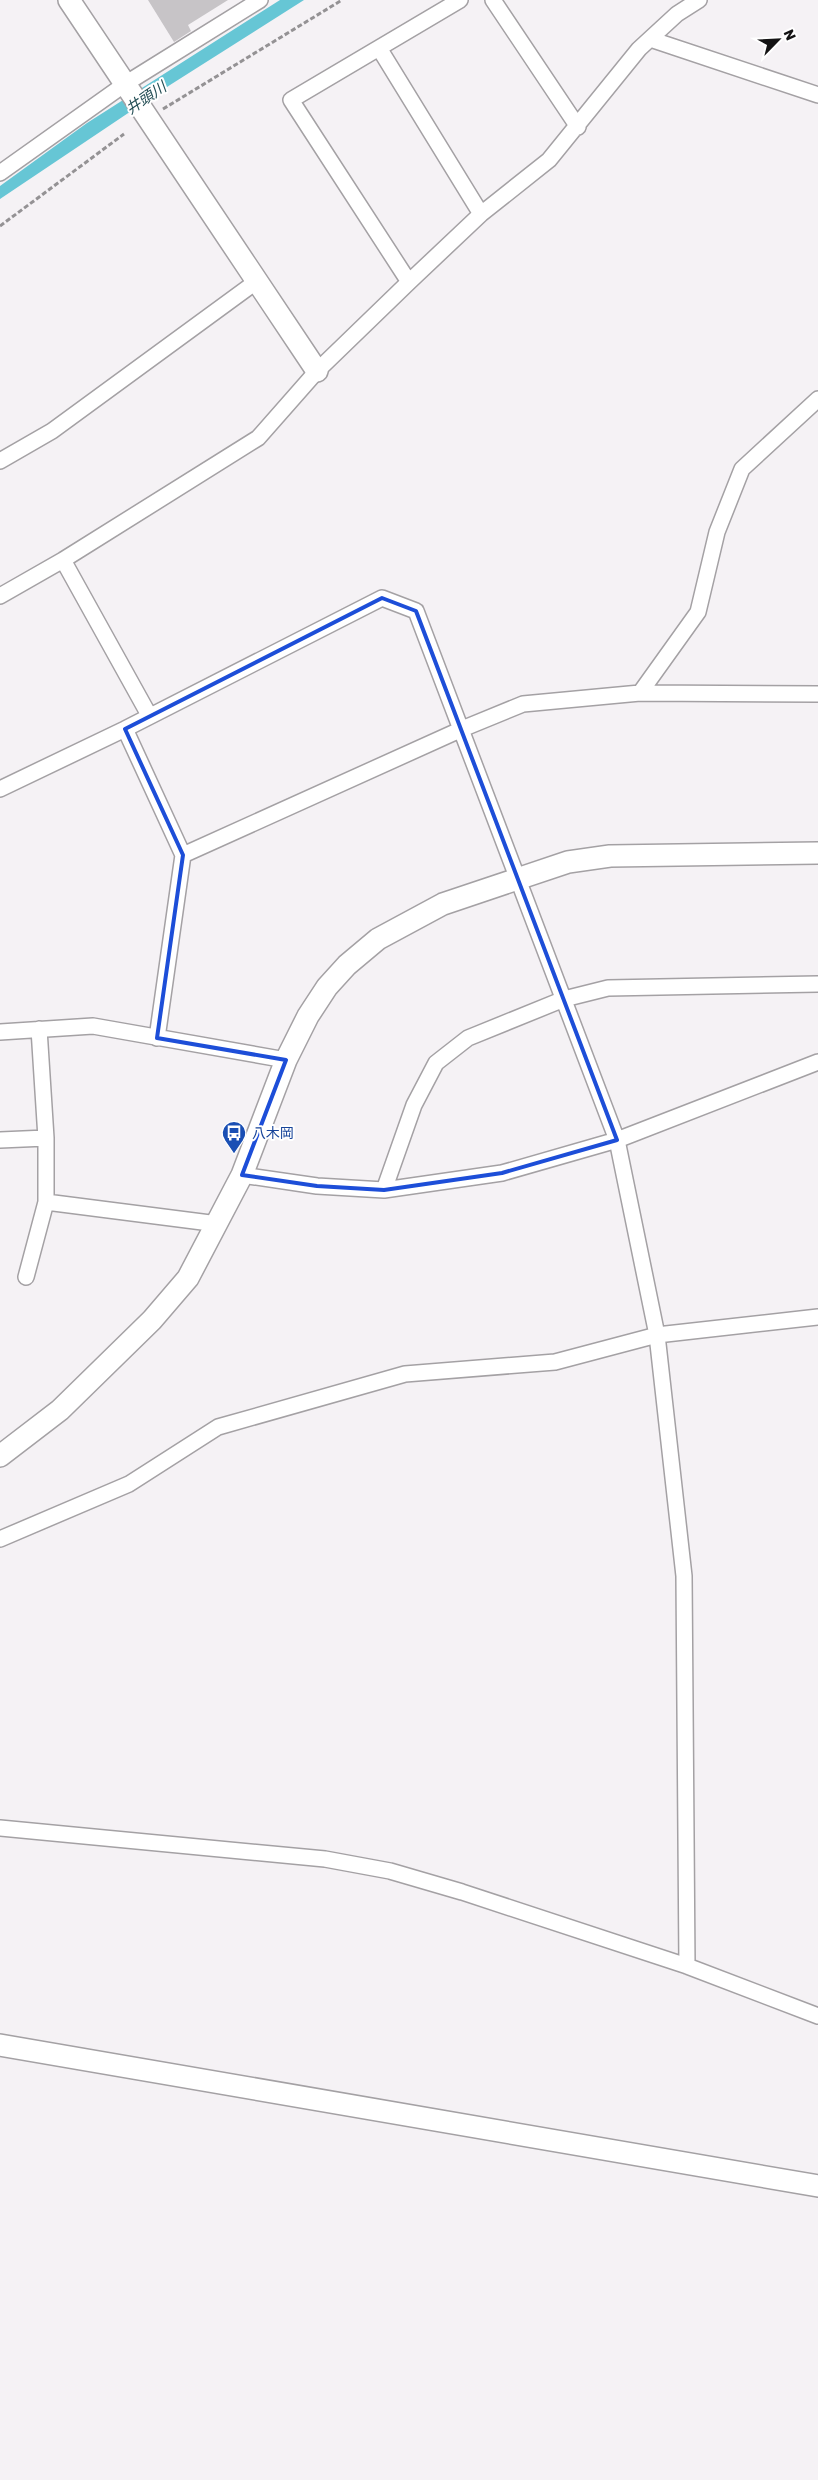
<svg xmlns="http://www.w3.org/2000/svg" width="818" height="2480" viewBox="0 0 818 2480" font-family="Rubik,'Noto Sans JP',sans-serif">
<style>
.water{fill:#66c6d5}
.building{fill:#c7c4c7}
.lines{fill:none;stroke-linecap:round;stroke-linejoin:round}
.street-casing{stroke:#a4a1a4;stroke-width:18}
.secondary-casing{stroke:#a4a1a4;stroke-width:24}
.path{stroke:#949294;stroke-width:3;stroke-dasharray:5 2.5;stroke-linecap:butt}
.street{stroke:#fff;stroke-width:15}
.secondary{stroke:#fff;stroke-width:21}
.marked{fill:none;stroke:#1d4ed8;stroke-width:4;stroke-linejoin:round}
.labels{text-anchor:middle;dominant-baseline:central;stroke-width:4;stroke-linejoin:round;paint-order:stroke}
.transit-label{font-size:14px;fill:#164399;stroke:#fff;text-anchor:start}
.water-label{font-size:15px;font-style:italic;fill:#224d54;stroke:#fff}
</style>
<rect width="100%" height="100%" fill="#f5f2f5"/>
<path class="water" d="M280,0H304L170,85L0,199V186L87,123Z"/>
<path class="building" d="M148,0H228L188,25L191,31L174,42Z"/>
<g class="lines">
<g class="street-casing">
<path id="street" d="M493,0L578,127
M650,39L818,95
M379,48L481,214
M0,173L125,84L260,0
M409,282L291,100L460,0
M0,461L52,431L257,281
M63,560L149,715
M0,596L63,560L258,438L317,371L409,282L481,214L549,160L639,49L677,14L699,0
M640,693L698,612L717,532L742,469L818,399
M125,729L183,855L157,1038
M0,789L125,729L382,598L416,611L617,1140L657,1335L684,1576L687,1966
M183,855L462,729L523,704L640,693L818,694
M39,1029L46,1138V1202L218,1224
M0,1032L93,1026L286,1060
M0,1140L46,1138
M242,1175L317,1186L384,1190L502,1173L617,1140L818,1062
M384,1190L414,1105L436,1063L468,1038L564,999L608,988L818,984
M26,1277L46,1202
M0,1539L129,1484L218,1427L405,1374L555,1362L657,1335L818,1317
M0,1828L325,1859L390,1871L462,1892L687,1966L818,2016"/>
</g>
<g class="secondary-casing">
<path id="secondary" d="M69,0L317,371
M0,1456L60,1410L152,1320L188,1278L242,1175L286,1060L308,1016L327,987L347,965L378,939L443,904L568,862L610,856L818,853
M0,2045L818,2186"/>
</g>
<path class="path" d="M163,109L342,0
M0,226L124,134"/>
<use href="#street" class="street"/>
<use href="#secondary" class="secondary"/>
</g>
<path class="marked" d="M382,598L416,611L617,1140L502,1173L384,1190L317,1186L242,1175L286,1060L157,1038L183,855L125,729Z"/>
<defs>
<g id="bus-pin" transform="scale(1.25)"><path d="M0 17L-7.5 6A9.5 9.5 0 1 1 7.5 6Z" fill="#1a4fb4" stroke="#fff"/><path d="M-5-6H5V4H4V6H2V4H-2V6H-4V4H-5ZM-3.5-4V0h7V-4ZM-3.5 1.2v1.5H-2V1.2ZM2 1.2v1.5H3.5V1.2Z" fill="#fff"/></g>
</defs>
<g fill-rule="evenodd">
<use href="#bus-pin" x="234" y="1133"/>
</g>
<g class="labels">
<g class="transit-label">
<text x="252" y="1133">八木岡</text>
</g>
<g class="water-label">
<text transform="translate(146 98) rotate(-34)">井頭川</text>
</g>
</g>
<g transform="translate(778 40) rotate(66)" stroke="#ffffff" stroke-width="4" paint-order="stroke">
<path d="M0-4L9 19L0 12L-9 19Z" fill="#141314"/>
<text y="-8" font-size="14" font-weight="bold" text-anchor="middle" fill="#141314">N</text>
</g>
</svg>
